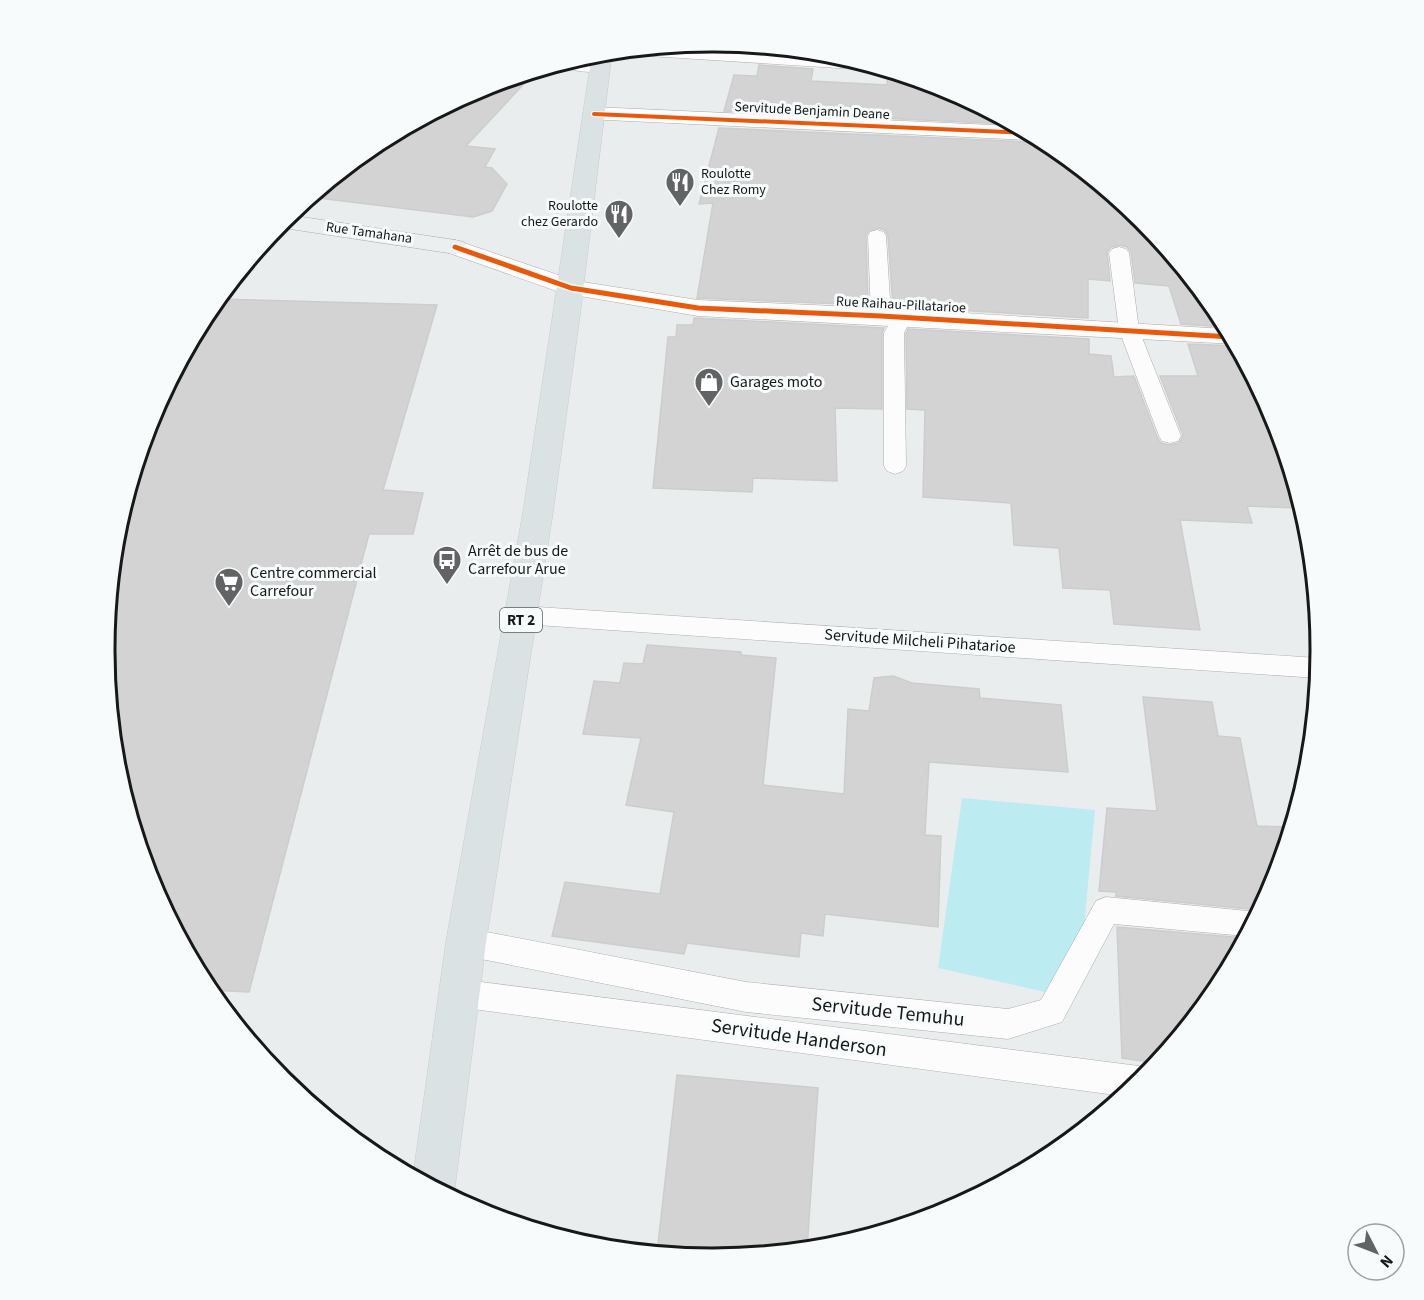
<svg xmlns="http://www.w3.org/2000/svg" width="1424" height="1300" viewBox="0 0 1424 1300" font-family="'Source Sans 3',sans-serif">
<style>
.green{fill:#bcebf2}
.building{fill:#d3d3d4;stroke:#cccdcd;stroke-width:1.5}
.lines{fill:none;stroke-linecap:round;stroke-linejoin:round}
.lane-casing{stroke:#aaacad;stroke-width:1}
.street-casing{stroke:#aaacad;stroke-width:1}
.secondary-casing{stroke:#aaacad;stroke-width:1}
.primary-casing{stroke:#c9cbcb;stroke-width:1}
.lane{fill:#fcfcfc;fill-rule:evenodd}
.street{fill:#fcfcfc;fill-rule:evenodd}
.secondary{fill:#ebeff0;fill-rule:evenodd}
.primary{fill:#dae2e3;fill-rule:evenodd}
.cycleway-far1-casing{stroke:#f7fbfc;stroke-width:6}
.cycleway-casing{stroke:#f7fbfc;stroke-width:8}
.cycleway-far1{stroke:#e8590c;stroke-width:4}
.cycleway{stroke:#e8590c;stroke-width:5}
.labels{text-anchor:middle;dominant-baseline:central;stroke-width:6;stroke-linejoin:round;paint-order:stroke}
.far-street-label{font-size:14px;fill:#171919;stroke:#f7fbfc}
.far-poi-label{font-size:14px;fill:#171919;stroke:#f7fbfc;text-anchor:start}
.shield{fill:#f7fbfc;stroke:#5a5d5d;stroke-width:1.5}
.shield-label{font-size:15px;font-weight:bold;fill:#171919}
.poi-label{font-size:16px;fill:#171919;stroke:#f7fbfc;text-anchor:start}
.street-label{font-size:16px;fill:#171919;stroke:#f7fbfc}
.near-street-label{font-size:20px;fill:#171919;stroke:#f7fbfc}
.rim{fill:none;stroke:#171919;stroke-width:3}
</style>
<rect width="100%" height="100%" fill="#eaedee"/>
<path class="green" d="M962,798L1095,810L1084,927L1050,993L938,968Z"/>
<path class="building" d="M763,47L785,49L816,52L815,55L762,51Z
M759,65L813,69L811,81L887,85L888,71L945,88L1011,124L724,111L734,75L757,76Z
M535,72L466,146L495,149L485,167L492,168L507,184L492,211L473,217L310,197L375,144L480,88Z
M719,128L1028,142L1038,138L1051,145L1142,220L1218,312L1225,327L1181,324L1169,286L1135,283L1131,252L1127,247L1120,245L1111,247L1107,252L1110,281L1088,279V318L893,306L888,236L885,230L878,228L869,230L866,236L868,305L697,298L713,203L699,204Z
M217,299L437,305L383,490L423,493L413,534H369L249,992L208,990L150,882L116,768L104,650L116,531L150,417L207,312Z
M694,318L884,328L882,333V409L835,408L837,481L753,478L752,492L653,488L668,337H676L677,325H693Z
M908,329L1089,339V354L1111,356L1114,377L1134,376L1157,437L1161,443L1169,445L1179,443L1183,435L1160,376H1198L1188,344L1235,346L1278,450L1297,508L1247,506L1252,523L1180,520L1200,630L1114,624L1110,590L1063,588L1059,548L1014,545L1011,503L923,497L925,410L907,409L906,334Z
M647,645L741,652V655L776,658L763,785L844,794L848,709L869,711L874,678L893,676L912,683L979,689L980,698L1061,705L1068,772L929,762L925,835L941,836L938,927L825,914L823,936L801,933L799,957L687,943L684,954L552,936L565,882L660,894L674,812L626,805L641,738L583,734L594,681L620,683L624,663L643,664Z
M1143,697L1212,702L1218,736L1240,738L1257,826L1291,827L1274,883L1259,910L1116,896V892L1099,891L1107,808L1157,811Z
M1117,927L1244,938L1217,988L1156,1063L1122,1058Z
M677,1075L818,1088L807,1249L712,1258L657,1253Z"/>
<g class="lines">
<g class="lane-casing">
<path id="lane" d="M661,47L848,59L875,67L869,70L633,55L625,51Z
M877,230L884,232L886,236L891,316L888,320H874L871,316L868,236L870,232Z
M1119,247L1126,249L1129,253L1139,330L1181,436L1178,441L1170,443L1162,441L1159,436L1119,330L1109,253L1112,249Z
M902,311L909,313L912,317L904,333L906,466L903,471L895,474L887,471L884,466V333L895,313Z
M522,606L1318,658H1319L1317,678L522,624L513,622L510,615L513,608Z
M1106,897L1258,912L1245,936L1114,924L1062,1022L1008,1039L746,1012L466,956L455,952L451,942L455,932L466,928L746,982L1008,1009L1041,1000L1096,901Z
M458,979L1139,1066L1150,1070L1123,1096L458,1007L447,1003L442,993L447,983Z"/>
</g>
<g class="street-casing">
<path id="street" d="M581,57L607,62L610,66L607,70C595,74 569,72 559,64Z
M594,107L1015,126L1036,137L1028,140L586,119L583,114L586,109Z
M455,240L576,281L698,300L881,308L1226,329L1235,344L698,316L562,293L446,252L443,247L446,242Z"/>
</g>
<g class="secondary-casing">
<path id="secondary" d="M289,215L455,240L464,242L467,247L464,252L455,254L277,227Z"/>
</g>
<g class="primary-casing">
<path id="primary" d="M612,52L580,315L553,512L486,942L455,1187L451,1197L413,1176L446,942L523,512L592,54Z"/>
</g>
<use href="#lane" class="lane"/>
<use href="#street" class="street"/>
<use href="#secondary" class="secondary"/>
<use href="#primary" class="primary"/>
<g class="cycleway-far1-casing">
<path id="cycleway-far1" d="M594,114L1028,133"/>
</g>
<g class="cycleway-casing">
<path id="cycleway" d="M455,247L571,288L698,308L881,316L1231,337"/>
</g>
<use href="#cycleway-far1" class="cycleway-far1"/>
<use href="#cycleway" class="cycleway"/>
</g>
<defs>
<g id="restaurant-pin" transform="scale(1.5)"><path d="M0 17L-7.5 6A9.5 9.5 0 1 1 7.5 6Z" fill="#616364" stroke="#f7fbfc"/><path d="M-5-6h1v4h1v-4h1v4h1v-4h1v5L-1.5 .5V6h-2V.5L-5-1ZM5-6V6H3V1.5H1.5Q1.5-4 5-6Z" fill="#fff"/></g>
<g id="shop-pin" transform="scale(1.5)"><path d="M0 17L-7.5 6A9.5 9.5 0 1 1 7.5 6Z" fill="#616364" stroke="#f7fbfc"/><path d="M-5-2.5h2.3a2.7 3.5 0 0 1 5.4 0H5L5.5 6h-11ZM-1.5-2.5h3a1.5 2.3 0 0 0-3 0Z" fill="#fff"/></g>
<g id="bus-pin" transform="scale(1.5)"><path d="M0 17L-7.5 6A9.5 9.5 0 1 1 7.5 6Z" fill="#616364" stroke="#f7fbfc"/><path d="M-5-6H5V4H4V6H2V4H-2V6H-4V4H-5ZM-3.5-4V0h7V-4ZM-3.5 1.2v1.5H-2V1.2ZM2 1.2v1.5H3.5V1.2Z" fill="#fff"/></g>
<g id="supermarket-pin" transform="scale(1.5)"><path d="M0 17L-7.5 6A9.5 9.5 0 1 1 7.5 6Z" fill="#616364" stroke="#f7fbfc"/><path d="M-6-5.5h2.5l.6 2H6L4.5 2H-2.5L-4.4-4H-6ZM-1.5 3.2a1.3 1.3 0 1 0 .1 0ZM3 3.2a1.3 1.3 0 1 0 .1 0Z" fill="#fff"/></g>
</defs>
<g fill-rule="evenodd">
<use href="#restaurant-pin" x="680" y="182"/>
<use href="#restaurant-pin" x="619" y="214"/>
<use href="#shop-pin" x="709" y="382"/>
<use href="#bus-pin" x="447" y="560"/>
<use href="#supermarket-pin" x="229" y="582"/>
</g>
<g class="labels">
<g class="far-street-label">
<text transform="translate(812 111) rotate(3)">Servitude Benjamin Deane</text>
<text transform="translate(369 233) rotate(8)">Rue Tamahana</text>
<text transform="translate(901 305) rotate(3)">Rue Raihau-Pillatarioe</text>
</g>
<g class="far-poi-label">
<text x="701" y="174">Roulotte<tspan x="701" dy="16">Chez Romy</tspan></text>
<text x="598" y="206" text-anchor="end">Roulotte<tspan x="598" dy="16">chez Gerardo</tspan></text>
</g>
<rect class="shield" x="500" y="608" width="42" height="24" rx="4.5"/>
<g class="shield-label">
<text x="521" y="620">RT 2</text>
</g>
<g class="poi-label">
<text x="730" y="382">Garages moto</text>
<text x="468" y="551">Arrêt de bus de<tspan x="468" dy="18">Carrefour Arue</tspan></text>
<text x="250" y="573">Centre commercial<tspan x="250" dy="18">Carrefour</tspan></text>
</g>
<g class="street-label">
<text transform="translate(920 641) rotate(4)">Servitude Milcheli Pihatarioe</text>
</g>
<g class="near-street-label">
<text transform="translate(888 1012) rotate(6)">Servitude Temuhu</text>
<text transform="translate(799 1038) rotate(8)">Servitude Handerson</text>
</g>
</g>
<path d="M0 0H1424V1300H0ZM712 52H713A597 597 0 0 1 1310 649V651A597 597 0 0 1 713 1248H712A597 597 0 0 1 115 651V649A597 597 0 0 1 712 52Z" fill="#f7fbfc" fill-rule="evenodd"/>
<path class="rim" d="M712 52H713A597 597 0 0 1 1310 649V651A597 597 0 0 1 713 1248H712A597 597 0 0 1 115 651V649A597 597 0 0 1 712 52Z"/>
<g transform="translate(1376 1252) rotate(132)"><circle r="28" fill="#f7fbfc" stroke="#9da1a1" stroke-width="1.5"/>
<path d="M0-4.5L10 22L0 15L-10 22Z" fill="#616364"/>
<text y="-9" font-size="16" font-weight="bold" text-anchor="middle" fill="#171919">N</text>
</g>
</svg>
